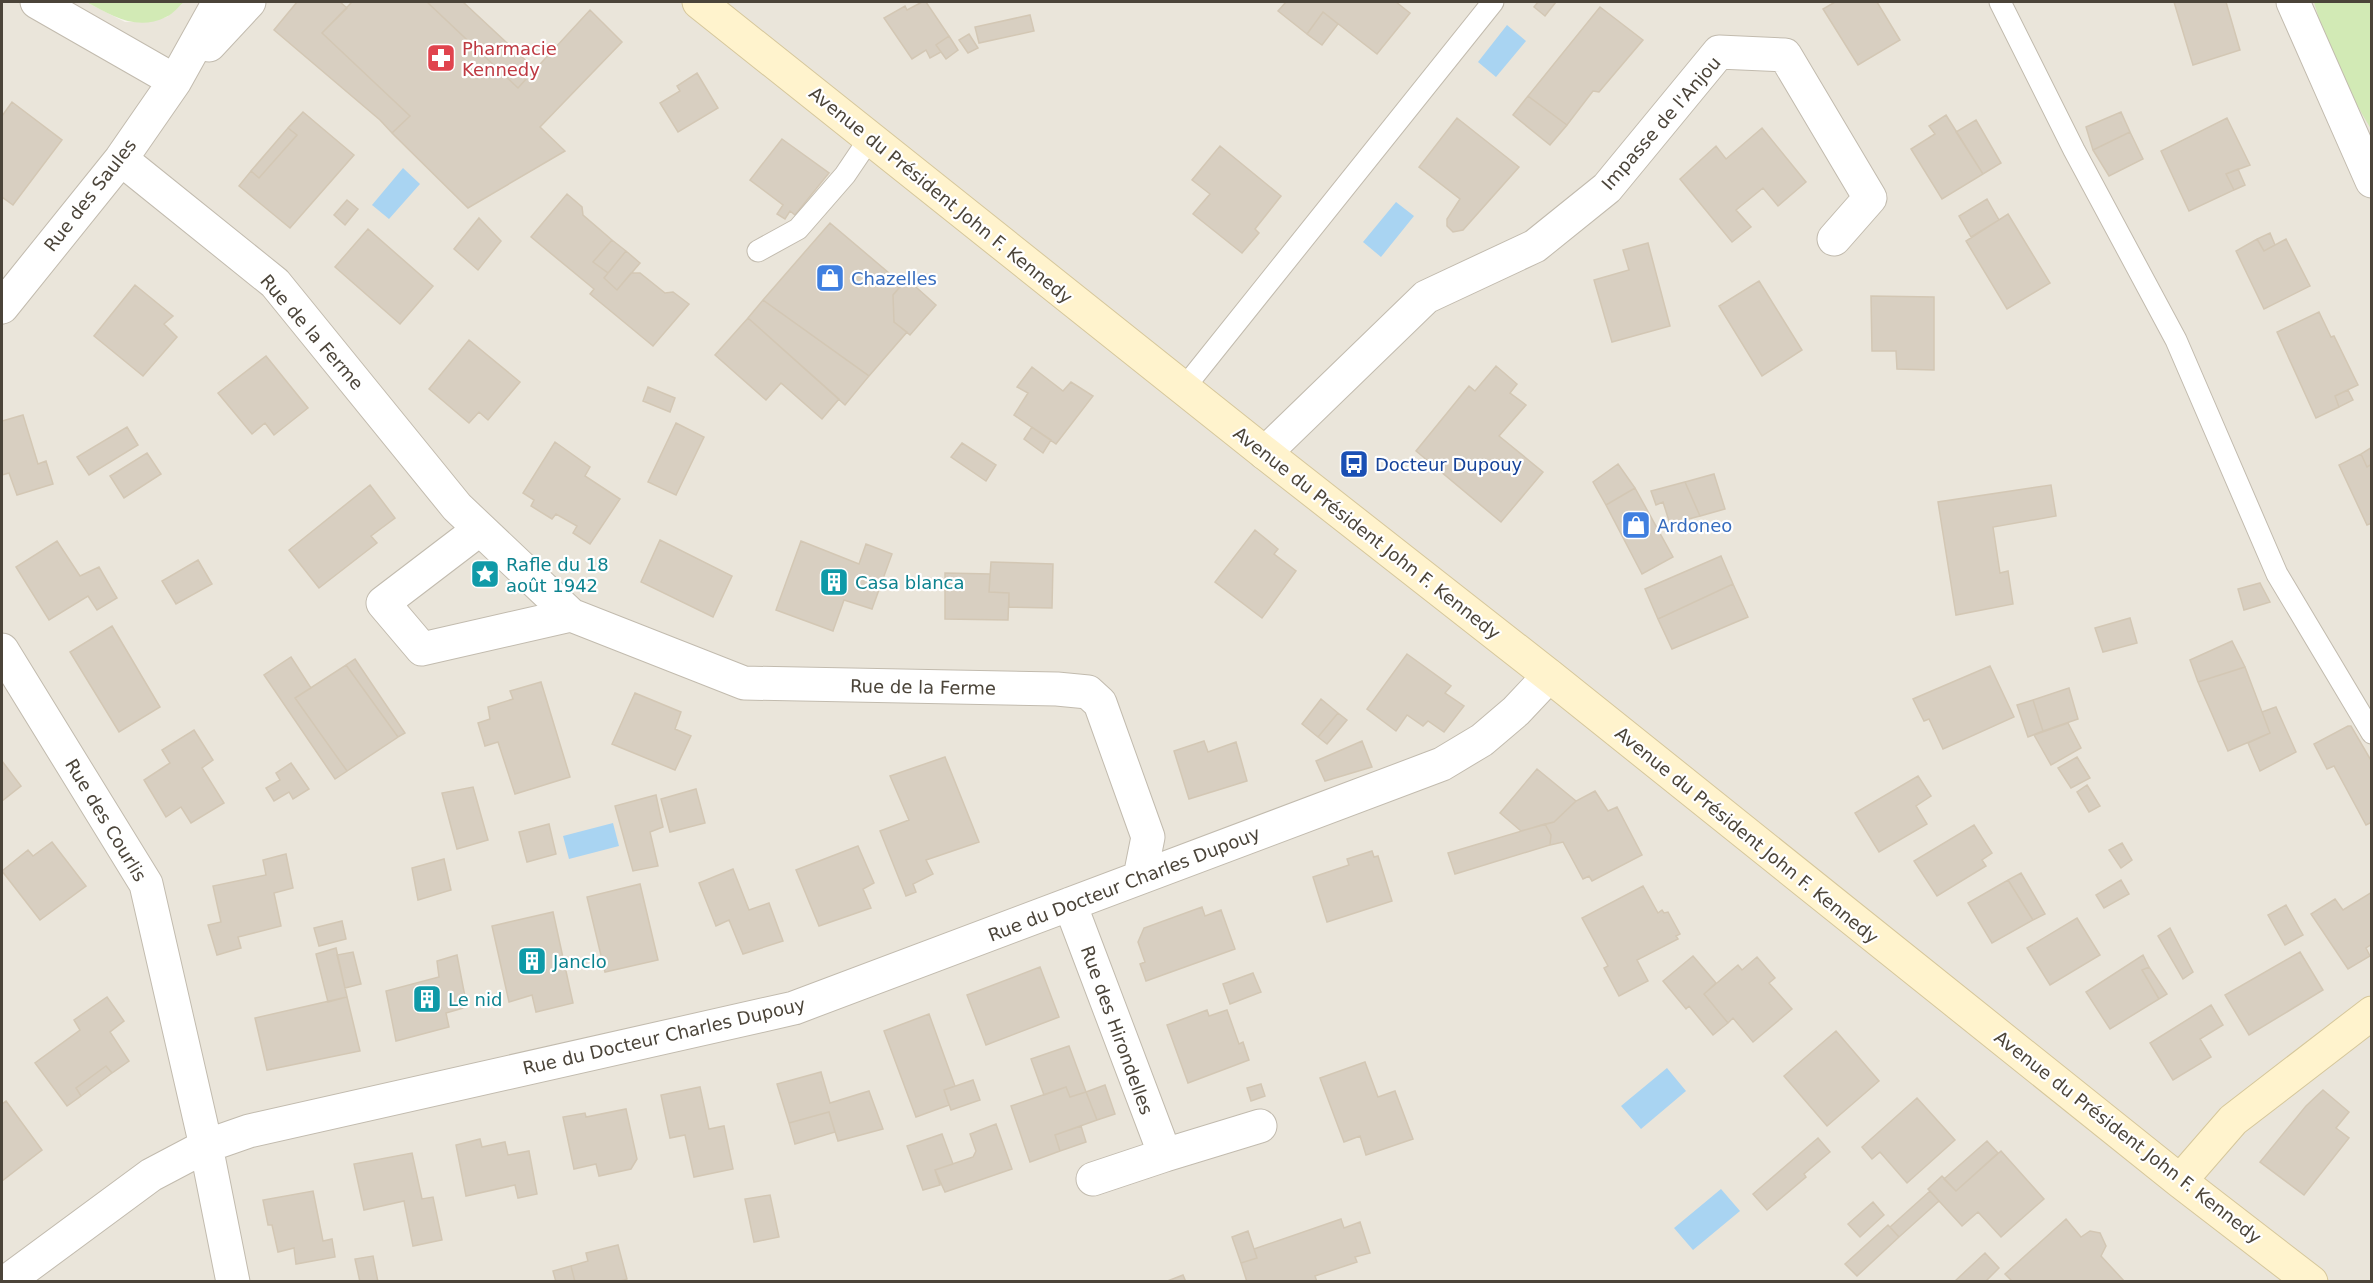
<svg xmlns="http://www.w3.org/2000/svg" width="2373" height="1283" viewBox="0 0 2373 1283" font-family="'DejaVu Sans',sans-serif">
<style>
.residential{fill:#eae5da}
.green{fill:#d2eab5}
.water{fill:#a9d4f2}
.building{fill:#d8cfc1;stroke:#d3c7b4;stroke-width:1.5}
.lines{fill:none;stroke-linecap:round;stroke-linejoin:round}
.lane-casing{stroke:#c2bbae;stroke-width:23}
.street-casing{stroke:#c2bbae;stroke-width:35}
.secondary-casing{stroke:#d6c79b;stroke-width:35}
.lane{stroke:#fff;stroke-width:21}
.street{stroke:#fff;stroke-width:33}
.secondary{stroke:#fff3cd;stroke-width:33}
.labels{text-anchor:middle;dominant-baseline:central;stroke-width:4.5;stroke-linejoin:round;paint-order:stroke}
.health-label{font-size:18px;fill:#be3a42;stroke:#fff;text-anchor:start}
.street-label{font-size:18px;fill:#4b4439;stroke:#fff}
.shop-label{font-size:18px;fill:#366cbe;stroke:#fff;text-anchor:start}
.transit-label{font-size:18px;fill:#164399;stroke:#fff;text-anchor:start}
.culture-label{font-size:18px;fill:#0d838f;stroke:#fff;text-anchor:start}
</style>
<rect width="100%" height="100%" fill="#f6f3ec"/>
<path class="residential" d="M2,2H86L125,22H146L167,17L184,2H2371V1281L2,1282Z"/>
<path class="green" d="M86,2H184C179,6 173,14 166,17C136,32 112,15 86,2Z
M2314,2H2371V129C2347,89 2326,47 2314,2Z"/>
<path class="water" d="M1507,25L1526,41L1496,77L1478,62Z
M403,168L420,184L389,219L372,205Z
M1396,202L1414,216L1381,257L1363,242Z
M613,823L619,846L569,859L563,836Z
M1667,1068L1686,1091L1641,1129L1621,1106Z
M1721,1189L1740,1211L1693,1250L1674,1228Z"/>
<path class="building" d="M297,2H340L347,8L322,33L410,116L392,133L380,120L274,30Z
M352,2H427L518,88L590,10L622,42L540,127L565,151L468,208L392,133L410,116L322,33Z
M427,2H463L535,69L518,88Z
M922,2H926L949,36L936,45L941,52L930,58L926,50L912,59L884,18L905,6L907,10Z
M1286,2H1396L1410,13L1377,54L1323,12L1307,34L1278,11Z
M1538,2H1556L1545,16L1534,7Z
M1835,2H1877L1900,40L1858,65L1823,9Z
M2174,2H2226L2240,50L2193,65Z
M1600,7L1643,40L1599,92L1593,91L1567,125L1528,96Z
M1323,12L1338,24L1322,45L1307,34Z
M1030,15L1034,31L979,43L975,27Z
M969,34L978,48L968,53L959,40Z
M949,36L958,50L946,59L936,45Z
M697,73L718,108L678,132L660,103L680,91L677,86Z
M1528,96L1567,125L1550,145L1513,115Z
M12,102L62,140L13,205L2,197V116Z
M303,112L354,155L290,228L239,186L251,171L259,178L297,135L288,128Z
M2121,112L2130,132L2093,150L2086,127Z
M1946,115L1983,174L1942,199L1911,149L1935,134L1929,126Z
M1457,118L1519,167L1463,230L1453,232L1447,226V219L1460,199L1419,167Z
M2227,118L2250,165L2226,174L2234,190L2189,211L2161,151Z
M1976,120L2001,163L1983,174L1956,132Z
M288,128L297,135L259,178L251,171Z
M1762,128L1806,182L1778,206L1763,188L1736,210L1751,227L1732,242L1680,179L1716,146L1726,159Z
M2130,132L2143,159L2109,176L2093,150Z
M782,139L829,173L795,215L790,211L785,219L777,214L783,205L750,180Z
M1220,146L1281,196L1255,229L1259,233L1242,253L1193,214L1210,194L1192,180Z
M2238,169L2245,185L2234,190L2226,174Z
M567,194L582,207L583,215L612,240L593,262L608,273L604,278L617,290L631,273H640L665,293L673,292L689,304L653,346L590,294L594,289L531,237Z
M1987,199L1999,220L1971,237L1959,216Z
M347,200L358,209L345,225L334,215Z
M2008,214L2050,283L2007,309L1966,241Z
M479,218L501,241L478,270L454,249Z
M830,223L902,284L893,295L894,322L907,332L869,376L763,300Z
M368,229L433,286L400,324L335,267Z
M2270,233L2275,245L2264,251L2257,239Z
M2257,239L2264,251L2286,239L2310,286L2264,309L2236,251Z
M612,240L626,251L608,273L593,262Z
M1648,243L1670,326L1612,342L1594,280L1629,270L1623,250Z
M626,251L640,263L617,290L604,278Z
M907,279L936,305L910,335L894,322L893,295Z
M1759,281L1802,350L1762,376L1719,306Z
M135,285L173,316L164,324L177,337L143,376L94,336Z
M1871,296L1934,297V370L1897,369L1896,351H1872Z
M763,300L869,376L845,405L748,318Z
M2319,312L2331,337L2334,336L2358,385L2335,396L2339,407L2316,418L2277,332Z
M748,318L839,399L822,419L781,383L766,400L715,355Z
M469,340L520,382L488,420L479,412L469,423L429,389Z
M266,356L308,408L274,435L265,423L252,434L218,393Z
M1496,366L1517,384L1510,393L1526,405L1499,436L1543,472L1501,522L1416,451L1469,386L1475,391Z
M1032,367L1063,391L1071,382L1093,396L1056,444L1014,415L1028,393L1017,387Z
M648,387L675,398L670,412L643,401Z
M2348,390L2353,400L2339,407L2335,396Z
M23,415L38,464L46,461L53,484L17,495L9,473L2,475V421Z
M676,423L704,437L676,495L648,482Z
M127,427L138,445L89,475L77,457Z
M1032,427L1051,440L1043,453L1024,439Z
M555,442L590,467L585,476L620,499L590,544L573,533L577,526L556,514L552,519L531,506L534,500L523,493Z
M962,443L996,465L986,481L951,457Z
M2372,447V464L2367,467L2361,454Z
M147,453L161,474L124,498L110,476Z
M2361,454L2367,467L2372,464V523L2367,525L2339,465Z
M1618,464L1635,488L1606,505L1593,482Z
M1714,474L1725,509L1700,516L1685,482Z
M1685,482L1700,516L1670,524L1663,502L1656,505L1651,491Z
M370,485L395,518L371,536L377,543L319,588L289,550Z
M2051,485L2056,516L1993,527L2000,573L2008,571L2013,604L1956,615L1938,502Z
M1635,488L1673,557L1642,574L1606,505Z
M1255,530L1278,549L1274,554L1296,571L1262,618L1215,582Z
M660,540L732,576L713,617L641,582Z
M57,541L80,576L99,567L117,598L97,610L88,596L49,620L16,567Z
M801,541L859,564L866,544L892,554L872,609L844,600L833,631L776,610Z
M1721,556L1733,584L1658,619L1645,589Z
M198,560L212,584L176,604L162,581Z
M991,562L1053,564L1052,608L1009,607V593L989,592Z
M945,573L990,574L989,592L1009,593L1008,620L945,619Z
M2260,583L2270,602L2244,610L2238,589Z
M1733,584L1748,617L1672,649L1658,619Z
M2130,618L2137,643L2103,652L2095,628Z
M112,626L160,707L119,732L70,652Z
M2232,641L2245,667L2198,682L2190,660Z
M1407,654L1451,686L1445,693L1464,706L1444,732L1428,721L1423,726L1407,715L1396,731L1367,709Z
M291,657L311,688L295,698L347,771L335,779L264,675Z
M355,659L405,733L398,737L346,665Z
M346,665L398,737L347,771L295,698Z
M1990,666L2014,717L1943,749L1929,719L1924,721L1913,699Z
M2245,667L2270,733L2228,751L2198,682Z
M541,682L570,777L515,794L498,742L485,746L478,723L490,719L488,707L513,699L510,691Z
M2069,688L2078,719L2043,731L2033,700Z
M635,693L681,712L675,729L691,736L675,770L612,744Z
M1321,699L1338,713L1318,737L1302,724Z
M2033,700L2043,731L2028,737L2017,705Z
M2276,707L2296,752L2260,771L2248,743L2270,733L2262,712Z
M1338,713L1347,720L1327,744L1318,737Z
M2068,723L2081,748L2051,765L2034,735Z
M2348,726H2351L2372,762V822L2366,825L2334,766L2327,769L2314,744Z
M194,730L213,760L202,768L224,803L191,823L181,807L166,817L144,780L170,763L162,750Z
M1204,741L1208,752L1236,742L1247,781L1189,799L1174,751Z
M1362,741L1372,767L1325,781L1316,761Z
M945,757L979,842L926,860L933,874L913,884L916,892L906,896L880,831L909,820L890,776Z
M2077,757L2090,778L2071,788L2058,768Z
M2,761L21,786L2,801Z
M291,763L309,789L293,799L289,792L274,801L266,788L280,780L276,773Z
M1537,769L1576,801L1554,822L1521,831L1500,813Z
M1918,776L1931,796L1916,806L1927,824L1879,852L1855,813Z
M2087,785L2100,806L2089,812L2077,792Z
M473,787L488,840L457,849L442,793Z
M696,789L705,823L670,832L661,799Z
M1595,791L1608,811L1617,807L1642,855L1592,881L1589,876L1583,879L1563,842L1550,845L1551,835L1545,824L1554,822L1576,801Z
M656,795L663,827L650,832L658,866L633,871L615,806Z
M549,824L556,854L527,862L519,832Z
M1545,824L1551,835L1550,845L1455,874L1448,853Z
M1974,825L1992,853L1982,860L1986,866L1937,896L1914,861Z
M52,842L86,886L40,920L2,871L28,850L33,856Z
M2122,843L2132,860L2121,868L2109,850Z
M858,846L874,883L863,889L871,908L819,926L796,870Z
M1372,851L1374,857L1378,856L1392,901L1327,922L1313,877L1349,865L1347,859Z
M286,854L293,888L274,893L281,926L238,937L241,948L217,955L208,925L221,922L213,886L266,875L263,860Z
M444,859L451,890L418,900L412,868Z
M733,869L749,910L769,903L783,941L743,954L729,920L716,926L699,883Z
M2021,873L2045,914L2033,920L2008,880Z
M2008,880L2033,920L1992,943L1968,903Z
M2121,880L2129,894L2104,908L2096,895Z
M640,884L658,960L605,972L587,897Z
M1643,886L1658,913L1662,910L1664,913L1668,912L1680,934L1676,936L1678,939L1637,960L1648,981L1619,996L1604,968L1608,966L1582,918Z
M2372,892V944L2366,948L2370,956L2348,969L2311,914L2335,899L2343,910Z
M2286,905L2303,935L2285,945L2268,915Z
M1202,907L1205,916L1221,910L1235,949L1146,981L1140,964L1145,962L1138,942L1144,928Z
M553,912L573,1003L536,1012L532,995L509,1002L492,926Z
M2077,918L2100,955L2050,985L2027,948Z
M342,921L346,939L319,946L314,928Z
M2170,928L2193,972L2183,979L2158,936Z
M336,948L347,997L328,1002L316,954Z
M353,952L361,984L345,988L337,955Z
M2300,952L2323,990L2249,1035L2225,995Z
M457,955L467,1007L446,1013L449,1027L396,1041L386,991L439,977L437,961Z
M2143,955L2149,967L2142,970L2159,999L2110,1029L2086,992Z
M1693,956L1716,983L1704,994L1728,1023L1713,1035L1689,1006L1686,1009L1663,981Z
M1757,957L1775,978L1769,983L1792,1009L1753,1042L1733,1018L1728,1023L1704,994L1738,965L1742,970Z
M1040,967L1059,1017L986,1045L967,995Z
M2149,967L2167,994L2159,999L2142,970Z
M1253,973L1261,992L1230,1004L1223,984Z
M107,997L124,1021L110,1032L129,1061L112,1073L106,1066L76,1088L81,1096L67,1106L35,1063L80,1030L74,1020Z
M347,997L360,1051L267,1070L255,1018Z
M2211,1005L2223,1025L2200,1039L2211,1057L2173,1080L2150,1043Z
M1207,1010L1209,1016L1227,1010L1239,1044L1243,1042L1249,1060L1188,1083L1167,1025Z
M929,1014L955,1086L944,1090L949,1105L916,1117L884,1031Z
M1836,1031L1879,1081L1827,1126L1784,1076Z
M1069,1046L1086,1092L1070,1097L1066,1087L1044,1095L1031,1059Z
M1365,1062L1378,1097L1395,1091L1413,1139L1366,1155L1360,1136L1344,1142L1320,1078Z
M106,1066L112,1073L81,1096L76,1088Z
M821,1072L830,1103L869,1091L883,1129L838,1141L829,1112L789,1123L777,1084Z
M973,1080L980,1100L951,1110L944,1090Z
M1261,1084L1265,1096L1251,1101L1247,1088Z
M1105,1085L1115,1114L1097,1120L1086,1092Z
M700,1087L709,1129L724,1126L733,1169L694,1177L685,1135L670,1138L661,1095Z
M1066,1087L1070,1097L1086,1092L1097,1120L1055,1135L1060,1151L1030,1162L1011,1106Z
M2323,1090L2349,1112L2336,1128L2349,1138L2304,1195L2260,1162L2306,1106Z
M1917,1098L1955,1140L1907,1183L1880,1152L1872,1159L1862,1147Z
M6,1101L42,1150L2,1181V1104Z
M626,1109L637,1159L631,1169L599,1176L596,1164L574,1169L563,1117L585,1113L586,1117Z
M829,1112L835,1132L795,1144L789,1123Z
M996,1124L1012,1169L945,1192L935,1170L973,1157L976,1151L970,1134Z
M1081,1126L1086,1142L1060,1151L1055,1135Z
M942,1134L953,1164L935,1170L940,1185L923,1190L907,1146Z
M1818,1138L1830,1152L1804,1174L1806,1177L1767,1210L1753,1194Z
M480,1139L482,1147L505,1142L508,1155L529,1151L537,1194L518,1198L515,1185L466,1196L456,1145Z
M1987,1141L1998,1153L1956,1191L1944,1179Z
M2001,1151L2044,1199L2001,1237L1978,1212L1962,1226L1928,1189L1942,1176L1956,1191Z
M412,1153L422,1199L433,1197L442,1240L413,1246L404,1201L364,1210L354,1164Z
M313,1191L323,1241L332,1239L335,1257L296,1264L294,1248L278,1252L272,1225H268L263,1200Z
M1930,1191L1939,1201L1899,1237L1890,1227Z
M770,1195L779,1237L754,1242L745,1199Z
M1873,1202L1884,1215L1860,1237L1848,1224Z
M1341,1219L1344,1228L1360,1222L1370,1253L1355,1257L1357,1262L1315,1276L1317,1282H1247L1241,1263L1257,1258L1254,1249Z
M2066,1219L2081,1237L2090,1231L2100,1233L2106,1246L2101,1256L2125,1282H2013L2005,1274Z
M1888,1225L1899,1237L1857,1276L1845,1264Z
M1248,1231L1257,1258L1241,1263L1232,1237Z
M618,1245L627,1279L618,1282H575L571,1266L588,1261L586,1253Z
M1985,1253L1999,1268L1985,1282H1954Z
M373,1256L378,1282H360L355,1259Z
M571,1266L575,1282H556L553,1271Z
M1183,1275L1186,1282H1165Z"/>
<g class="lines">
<g class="lane-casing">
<path id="lane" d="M2000,2L2074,150L2176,340L2277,574L2372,733
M758,251L798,229L845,175L870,138
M1184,388L1493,2"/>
</g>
<g class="street-casing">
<path id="street" d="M37,2L175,81
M2293,2L2372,181
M209,45L249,2
M121,159L275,283L457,507L571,615L744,683L1057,689L1088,692L1100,703L1148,837L1140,877
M2,307L121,159L175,81L219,2
M1265,453L1426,297L1535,246L1607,188L1719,52L1785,55L1870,198L1834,239
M480,529L383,603L422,649L571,615
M2,650L146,884L206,1146L233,1282
M1070,904L1165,1155L1260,1126
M1093,1179L1165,1155
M6,1282L151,1175L206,1146L249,1131L794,1008L1442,764L1482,740L1516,711L1549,676"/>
</g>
<g class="secondary-casing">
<path id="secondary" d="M699,2L1265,453L1552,678L2180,1181L2311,1282
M2180,1181L2233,1120L2372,1013"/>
</g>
<use href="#lane" class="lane"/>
<use href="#street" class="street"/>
<use href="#secondary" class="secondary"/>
</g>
<defs>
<g id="pharmacy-square" transform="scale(1.5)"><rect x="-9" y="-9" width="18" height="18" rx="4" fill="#e0444e" stroke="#fff"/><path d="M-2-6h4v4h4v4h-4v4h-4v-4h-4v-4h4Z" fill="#fff"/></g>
<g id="shop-square" transform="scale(1.5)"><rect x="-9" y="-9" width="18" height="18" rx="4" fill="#3f7fe0" stroke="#fff"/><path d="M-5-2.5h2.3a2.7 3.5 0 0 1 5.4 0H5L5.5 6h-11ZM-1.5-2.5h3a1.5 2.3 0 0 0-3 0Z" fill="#fff"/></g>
<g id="bus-square" transform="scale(1.5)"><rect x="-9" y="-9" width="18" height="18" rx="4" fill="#1a4fb4" stroke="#fff"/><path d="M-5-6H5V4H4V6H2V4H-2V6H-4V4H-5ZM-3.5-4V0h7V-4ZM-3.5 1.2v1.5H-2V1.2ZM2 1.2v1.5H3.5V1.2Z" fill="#fff"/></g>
<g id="sight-square" transform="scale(1.5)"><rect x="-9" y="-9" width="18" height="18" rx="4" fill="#0f9aa8" stroke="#fff"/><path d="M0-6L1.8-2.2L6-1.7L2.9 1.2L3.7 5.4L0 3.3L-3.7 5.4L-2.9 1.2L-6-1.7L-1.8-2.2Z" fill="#fff"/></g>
<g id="building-square" transform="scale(1.5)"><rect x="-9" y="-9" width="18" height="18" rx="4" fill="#0f9aa8" stroke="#fff"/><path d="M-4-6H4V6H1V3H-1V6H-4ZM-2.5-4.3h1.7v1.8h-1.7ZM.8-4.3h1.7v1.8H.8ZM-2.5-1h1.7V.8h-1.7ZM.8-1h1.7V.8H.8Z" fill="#fff"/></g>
</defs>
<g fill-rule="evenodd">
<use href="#pharmacy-square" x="441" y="58"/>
<use href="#shop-square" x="830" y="278"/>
<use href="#bus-square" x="1354" y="464"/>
<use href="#shop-square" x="1636" y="525"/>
<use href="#sight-square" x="485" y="574"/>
<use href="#building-square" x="834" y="582"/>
<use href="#building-square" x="532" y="961"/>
<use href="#building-square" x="427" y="999"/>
</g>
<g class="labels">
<g class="health-label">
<text x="462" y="48">Pharmacie<tspan x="462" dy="21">Kennedy</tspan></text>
</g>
<g class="street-label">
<text transform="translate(1661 123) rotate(-49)">Impasse de l'Anjou</text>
<text transform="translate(90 195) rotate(-52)">Rue des Saules</text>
<text transform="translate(941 195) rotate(39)">Avenue du Président John F. Kennedy</text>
<text transform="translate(312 332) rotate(49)">Rue de la Ferme</text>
<text transform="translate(1367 533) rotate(38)">Avenue du Président John F. Kennedy</text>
<text transform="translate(923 687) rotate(1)">Rue de la Ferme</text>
<text transform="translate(106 820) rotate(59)">Rue des Courlis</text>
<text transform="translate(1747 835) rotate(39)">Avenue du Président John F. Kennedy</text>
<text transform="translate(1124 884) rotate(-21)">Rue du Docteur Charles Dupouy</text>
<text transform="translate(1117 1030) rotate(70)">Rue des Hirondelles</text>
<text transform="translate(664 1036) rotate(-13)">Rue du Docteur Charles Dupouy</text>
<text transform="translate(2128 1137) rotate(38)">Avenue du Président John F. Kennedy</text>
</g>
<g class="shop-label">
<text x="851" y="278">Chazelles</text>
<text x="1657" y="525">Ardoneo</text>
</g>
<g class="transit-label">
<text x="1375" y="464">Docteur Dupouy</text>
</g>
<g class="culture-label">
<text x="506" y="564">Rafle du 18<tspan x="506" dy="21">août 1942</tspan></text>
<text x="855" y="582">Casa blanca</text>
<text x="553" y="961">Janclo</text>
<text x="448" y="999">Le nid</text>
</g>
</g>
<rect width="2373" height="1283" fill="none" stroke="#4b4439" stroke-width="6"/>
</svg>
